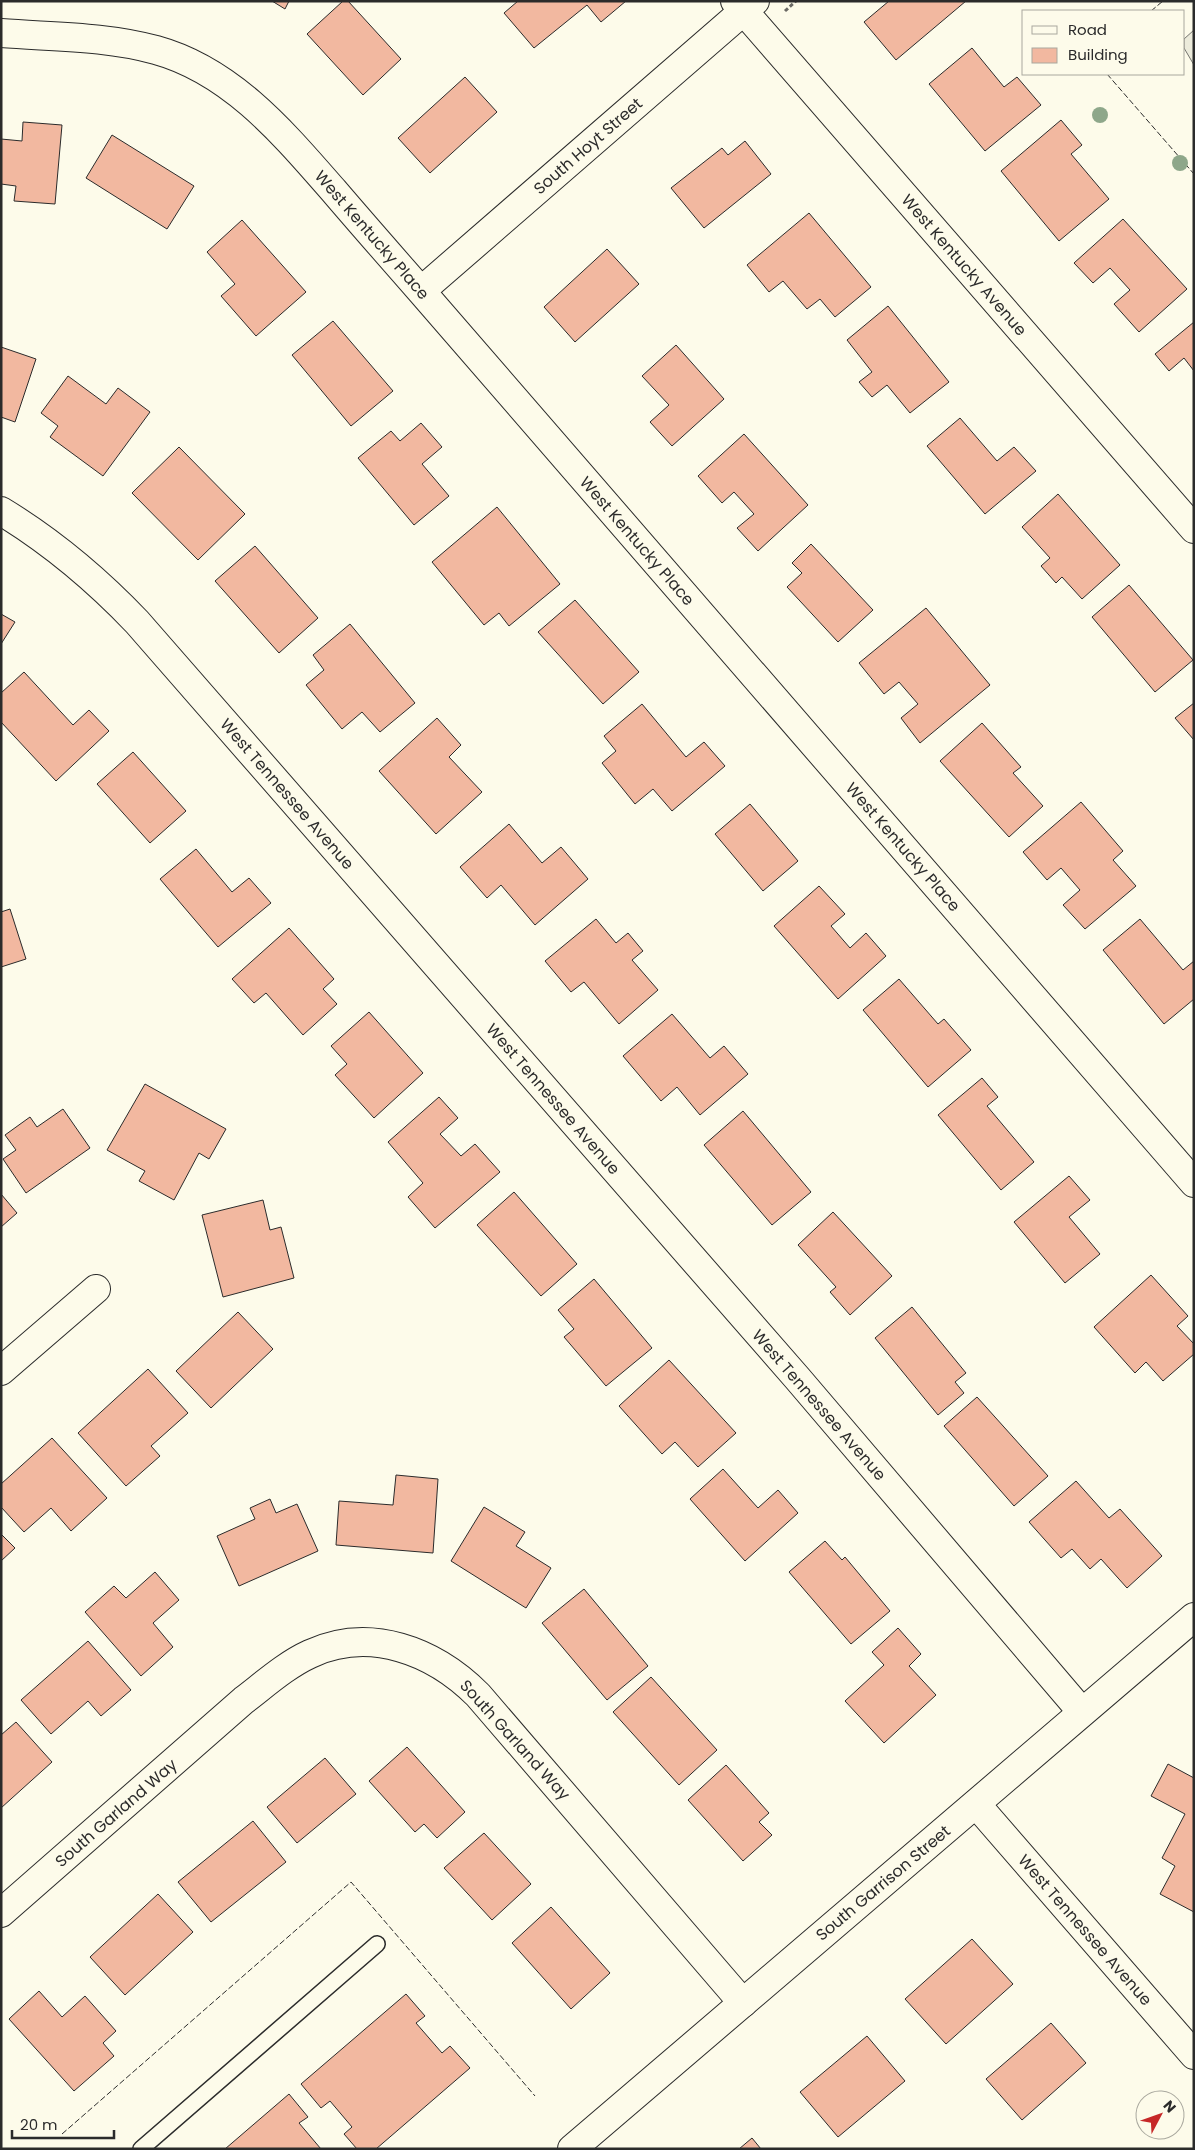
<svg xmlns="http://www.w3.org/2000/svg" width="1195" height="2150" viewBox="0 0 1195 2150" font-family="Poppins,sans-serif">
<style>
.green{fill:#ecebdb;stroke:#74746e}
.building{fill:#f2b8a0;stroke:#2b2b2b}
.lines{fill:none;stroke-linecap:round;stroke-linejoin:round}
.lane-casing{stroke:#2b2b2b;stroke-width:18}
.street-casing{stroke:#2b2b2b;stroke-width:30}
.secondary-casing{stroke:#2b2b2b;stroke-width:30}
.path{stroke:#6a6964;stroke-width:3;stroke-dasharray:4 2.5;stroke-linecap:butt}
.lane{stroke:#fdfbea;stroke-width:15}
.street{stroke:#fdfbea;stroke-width:28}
.secondary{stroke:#fdfbea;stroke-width:28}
.fence{stroke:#2b2b2b;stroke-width:1;stroke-dasharray:6 2.5;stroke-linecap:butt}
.tree{fill:#8ea78a}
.labels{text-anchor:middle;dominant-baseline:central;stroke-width:4;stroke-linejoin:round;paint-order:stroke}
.street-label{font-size:16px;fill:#2b2b2b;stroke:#fdfbea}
</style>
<rect width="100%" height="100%" fill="#fdfbea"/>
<path class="green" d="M1194,30V65L1184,48V39Z"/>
<path class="building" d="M272,1H289L285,9Z
M343,1H348L401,59L363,95L307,34Z
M518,1H626L601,22L587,5L534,48L504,13Z
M889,1H966L896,60L864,22Z
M972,48L1004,87L1017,77L1041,105L985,151L929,84Z
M465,77L497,112L430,173L398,138Z
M1061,120L1082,145L1071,154L1109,199L1059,241L1001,171Z
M23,122L62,125L55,204L14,201L16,186L1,184V139L22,141Z
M112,135L194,186L167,229L86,178Z
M745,141L771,174L704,228L671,188L722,148L728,155Z
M809,213L871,287L835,317L820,299L807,309L783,281L769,292L747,265Z
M1123,219L1187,289L1139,332L1114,304L1130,290L1110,268L1093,283L1074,263Z
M242,220L306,292L256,336L221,296L235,284L207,252Z
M607,249L639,284L575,342L544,307Z
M888,306L949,382L910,413L887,385L872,397L859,382L872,372L847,340Z
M333,321L393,391L351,426L292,355Z
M1194,322V371L1184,358L1169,371L1155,354Z
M676,345L724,399L672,446L650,422L669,405L642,376Z
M1,347L36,359L15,422L1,417Z
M68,376L106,404L118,388L150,412L103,476L50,437L58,426L41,413Z
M960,418L997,461L1014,447L1036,471L985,514L927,446Z
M421,423L442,447L422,464L449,496L414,525L358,458L391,431L400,441Z
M744,434L808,505L758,551L737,528L754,514L734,492L722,503L698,476Z
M179,447L245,514L198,560L132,493Z
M1058,494L1120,565L1082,599L1062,577L1056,583L1041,566L1050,558L1022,527Z
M497,507L560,584L509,626L499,613L484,625L432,562Z
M811,544L873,610L838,642L787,587L802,573L792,563Z
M255,546L318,618L279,653L215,581Z
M1129,585L1193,660L1155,692L1092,617Z
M575,600L639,672L603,704L538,632Z
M926,608L990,685L920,743L901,718L918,704L899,682L884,694L859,663Z
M1,614L15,622L1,644Z
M350,624L415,703L380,732L362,712L342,729L306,685L324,670L313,655Z
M24,672L73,725L89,710L109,731L56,781L1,722V693Z
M1194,703V740L1175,718Z
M642,704L686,757L704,742L725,766L672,811L653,789L635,804L602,763L616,751L604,736Z
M437,718L461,745L449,757L482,792L436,834L379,771Z
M982,723L1021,767L1013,773L1043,806L1009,837L940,761Z
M133,752L186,811L150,843L97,784Z
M1081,802L1123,851L1113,860L1136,886L1085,929L1063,905L1080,890L1061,868L1047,880L1023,852Z
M750,804L798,861L763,891L715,834Z
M509,824L542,863L561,847L588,879L535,925L501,885L487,898L460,867Z
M196,849L232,892L249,878L271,903L218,947L160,879Z
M819,886L845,914L831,926L850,948L866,933L886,956L838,999L774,926Z
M10,909L26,959L1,967V912Z
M596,919L616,943L628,933L643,951L632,960L658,990L619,1024L584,982L571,992L545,961Z
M1140,919L1183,970L1194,961V999L1164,1024L1103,950Z
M289,928L334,979L323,989L337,1004L303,1035L266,993L254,1003L232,979Z
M899,979L938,1024L944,1019L971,1050L928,1087L863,1010Z
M369,1012L423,1073L374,1118L335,1075L347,1064L331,1046Z
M672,1014L710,1058L724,1046L748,1074L700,1115L677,1087L661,1101L623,1056Z
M982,1078L998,1097L987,1106L1034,1162L1001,1190L938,1115Z
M145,1084L226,1129L209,1159L199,1153L174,1200L139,1181L145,1171L107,1150Z
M439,1097L458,1118L440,1134L461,1156L475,1144L500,1172L435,1228L408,1197L423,1183L388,1142Z
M63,1109L90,1148L26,1193L3,1159L16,1150L5,1135L30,1117L37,1127Z
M743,1111L811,1192L772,1225L704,1145Z
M1069,1176L1090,1200L1069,1217L1100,1254L1065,1283L1014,1222Z
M514,1192L577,1264L541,1296L477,1225Z
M1,1194L17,1213L1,1227Z
M263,1200L270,1230L281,1227L294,1278L223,1297L202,1215Z
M833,1212L892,1276L850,1315L830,1292L836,1287L798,1245Z
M1151,1275L1188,1316L1177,1326L1194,1344V1354L1163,1381L1146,1362L1135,1373L1094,1327Z
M594,1279L652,1348L606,1386L564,1337L574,1329L558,1310Z
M912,1307L966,1373L955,1382L964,1393L938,1415L875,1338Z
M238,1312L273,1349L211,1408L176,1371Z
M669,1360L736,1433L698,1467L675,1442L662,1454L619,1406Z
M148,1369L188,1413L151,1446L160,1456L126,1486L78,1433Z
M977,1397L1048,1476L1014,1506L944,1426Z
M52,1438L107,1498L71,1531L51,1508L24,1532L1,1507V1484Z
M723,1469L758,1508L778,1490L798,1513L745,1561L690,1499Z
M396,1475L438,1479L433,1553L336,1545L339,1501L393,1505Z
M1076,1481L1109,1518L1120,1509L1162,1556L1127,1588L1101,1559L1090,1569L1072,1549L1061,1558L1029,1522Z
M270,1499L276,1513L297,1504L318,1551L239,1586L217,1536L255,1519L250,1508Z
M484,1507L525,1532L516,1546L551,1568L526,1608L451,1561Z
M1,1534L15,1548L1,1561Z
M825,1541L842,1560L845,1557L890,1611L851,1644L789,1572Z
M155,1572L179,1600L153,1623L173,1647L141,1676L85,1612L114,1586L126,1598Z
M584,1589L648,1666L607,1700L542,1623Z
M898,1628L921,1654L909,1666L936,1695L884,1743L845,1701L884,1665L872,1652Z
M88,1641L131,1690L101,1716L88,1701L51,1734L21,1700Z
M651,1677L717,1750L679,1785L613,1712Z
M16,1722L52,1762L1,1808V1735Z
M407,1747L465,1812L437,1838L424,1824L415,1832L369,1781Z
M325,1758L356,1794L297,1843L267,1807Z
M1168,1764L1194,1778V1912L1160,1894L1175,1866L1162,1858L1185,1814L1151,1796Z
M726,1765L769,1813L759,1822L772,1835L743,1861L688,1800Z
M253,1821L286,1862L211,1922L178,1882Z
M484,1833L531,1884L492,1920L444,1868Z
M158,1894L193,1932L125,1995L90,1957Z
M551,1907L610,1973L571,2009L512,1943Z
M972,1939L1013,1984L946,2044L905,1999Z
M39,1991L62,2017L85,1996L116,2031L103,2043L114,2056L74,2091L9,2019Z
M406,1994L425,2016L416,2023L442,2053L450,2046L470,2068L376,2149H357L344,2134L352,2127L330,2101L321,2108L301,2084Z
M1051,2023L1086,2063L1022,2120L986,2079Z
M867,2036L905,2081L838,2137L800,2092Z
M289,2094L308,2117L299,2123L321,2149H225Z
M752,2138L761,2149H739Z"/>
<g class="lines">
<g class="lane-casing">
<path id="lane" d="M141,2149L377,1944"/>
</g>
<g class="street-casing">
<path id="street" d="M735,1L1194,529
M1,33C52,37 106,36 156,50C232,71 284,134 334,191C363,225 392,258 421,291L1194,1183
M421,291L755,1
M1,511C52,542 96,579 137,622L798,1379L1082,1712
M1,1371L96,1289
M976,1804L1194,2055
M1,1913L244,1700C265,1684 286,1665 310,1654C370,1626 434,1651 478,1695L743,2003"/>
</g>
<g class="secondary-casing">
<path id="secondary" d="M572,2149L1194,1617"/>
</g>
<path class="path" d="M785,11L796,1"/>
<use href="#lane" class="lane"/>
<use href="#street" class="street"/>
<use href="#secondary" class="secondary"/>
<path class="fence" d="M1151,11L1163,1
M1107,74L1194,174
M62,2134L351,1882L535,2096"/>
</g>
<g class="tree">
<circle cx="1100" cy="115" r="8"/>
<circle cx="1180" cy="163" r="8"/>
</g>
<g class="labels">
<g class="street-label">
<text transform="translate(588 146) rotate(-41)">South Hoyt Street</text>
<text transform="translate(372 235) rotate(49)">West Kentucky Place</text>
<text transform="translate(964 265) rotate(49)">West Kentucky Avenue</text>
<text transform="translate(637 541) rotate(49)">West Kentucky Place</text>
<text transform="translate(287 794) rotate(49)">West Tennessee Avenue</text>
<text transform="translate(903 847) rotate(49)">West Kentucky Place</text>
<text transform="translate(553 1099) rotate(49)">West Tennessee Avenue</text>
<text transform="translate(819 1405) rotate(49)">West Tennessee Avenue</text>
<text transform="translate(515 1740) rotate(48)">South Garland Way</text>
<text transform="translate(116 1813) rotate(-41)">South Garland Way</text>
<text transform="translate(883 1883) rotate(-40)">South Garrison Street</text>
<text transform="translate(1085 1930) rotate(49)">West Tennessee Avenue</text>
</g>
</g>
<rect width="1195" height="2150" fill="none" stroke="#2b2b2b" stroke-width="5"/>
<rect x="1022" y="10" width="162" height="65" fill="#fdfbea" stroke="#a9a89e"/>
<rect x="1032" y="26" width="25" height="8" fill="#fdfbea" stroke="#a9a89e"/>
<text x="1068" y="35" font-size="15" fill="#2b2b2b">Road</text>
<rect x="1032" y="48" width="25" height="15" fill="#f2b8a0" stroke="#a9a89e"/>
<text x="1068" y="60" font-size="15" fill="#2b2b2b">Building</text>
<g transform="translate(1160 2115) rotate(49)"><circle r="24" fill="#fdfbea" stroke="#a9a89e"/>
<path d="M0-4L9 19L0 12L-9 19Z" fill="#c62828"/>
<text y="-8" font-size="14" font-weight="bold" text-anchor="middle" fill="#2b2b2b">N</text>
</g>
<path d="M12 2130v8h102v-8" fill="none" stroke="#2b2b2b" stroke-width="2.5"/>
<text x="20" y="2130" font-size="15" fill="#2b2b2b" stroke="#fdfbea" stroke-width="4" paint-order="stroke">20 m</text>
</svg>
